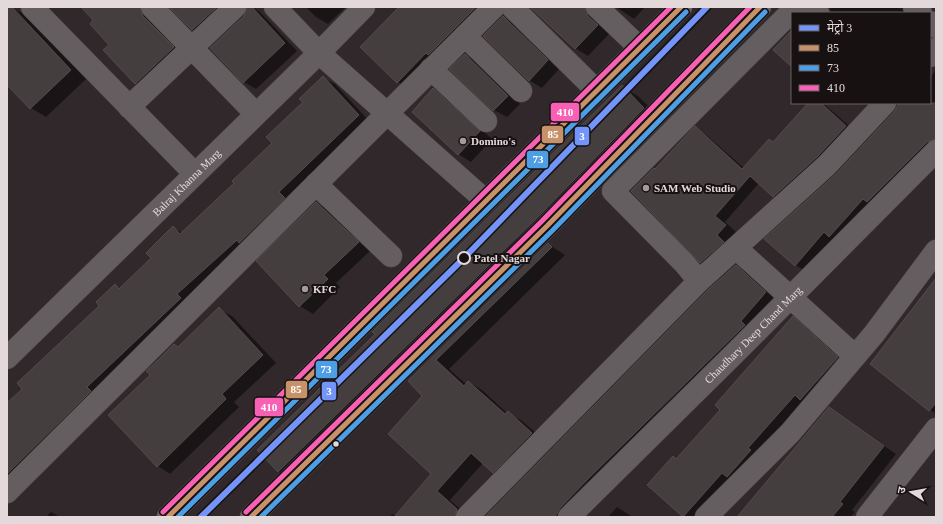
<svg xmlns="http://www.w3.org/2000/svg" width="943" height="524" viewBox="0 0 943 524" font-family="'Times New Roman','Noto Sans Devanagari',serif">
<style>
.shadow{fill:#0007}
.building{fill:#443e3f;stroke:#534c4e}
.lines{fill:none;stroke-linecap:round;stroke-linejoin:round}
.minor-casing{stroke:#4c4647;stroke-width:23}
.major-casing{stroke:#4c4647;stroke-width:23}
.minor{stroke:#645e60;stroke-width:22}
.major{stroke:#6f6265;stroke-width:22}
.bus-1-casing{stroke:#171112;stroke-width:8}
.bus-2-casing{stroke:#171112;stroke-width:8}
.bus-3-casing{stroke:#171112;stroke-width:8}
.bus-1{stroke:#c7916a;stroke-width:5}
.bus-2{stroke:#4d9ee5;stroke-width:5}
.bus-3{stroke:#f860b3;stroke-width:5}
.metro-1-casing{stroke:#171112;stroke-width:9}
.metro-1{stroke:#7394f9;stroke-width:6}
.poi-dot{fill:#a49b9c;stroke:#171112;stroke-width:1.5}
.stop-dot{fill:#171112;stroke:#e3d9da;stroke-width:2}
.bus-dot{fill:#e3d9da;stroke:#171112;stroke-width:1.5}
.labels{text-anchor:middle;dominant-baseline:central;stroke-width:4;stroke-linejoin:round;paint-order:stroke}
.poi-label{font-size:11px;font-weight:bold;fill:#e3d9da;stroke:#171112;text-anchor:start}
.street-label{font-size:11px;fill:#e3d9da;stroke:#171112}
.stop-label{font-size:11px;font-weight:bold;fill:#e3d9da;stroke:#171112;text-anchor:start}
.line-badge{stroke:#171112;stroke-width:1.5}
.badge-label{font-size:11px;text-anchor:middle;font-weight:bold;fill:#fff}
</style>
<rect width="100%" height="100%" fill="#30282a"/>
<path class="shadow" d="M11,7L26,15L86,79L46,117L31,108L7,83V10Z
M82,7H154L186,55L148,90L136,83L95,20Z
M171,7H236L205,37L193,30Z
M248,7H252L259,11L297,51L256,89L244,82L245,16Z
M306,7H346L328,24L316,17Z
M400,7H499L413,91L398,82L362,47Z
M532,7H600L610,33L588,56L575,48Z
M616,7H645L634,19Z
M830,7H898L900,9L902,7L913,13H831Z
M503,17L516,24L560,68L542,88L529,80Z
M465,55L478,62L520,104L507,117L494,110L451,69Z
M936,70V150L806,271L795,265L837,174L895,112L901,103H930V77Z
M323,78L335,84L370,122L7,495V404L100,306L115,286L120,289L152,258L173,228L183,233L235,183L273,143Z
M622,87L638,96L660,118L295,481L279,472L258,450L376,334Z
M434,90L446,97L492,139L471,162L458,154Z
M809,103L824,104L856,132L784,202L774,196L759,183L725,222L736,232L727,242L711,268L701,262L656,170L695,128L705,134L744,168L774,143Z
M316,203L329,210L371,250L336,283L340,287L313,314L300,306L258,261Z
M548,244L565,255L449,369L467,385L468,382L482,390L507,413L521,420L545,441L507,480L493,472L483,463L450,500L469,517H390L392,514L396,516L433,474L424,396L409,381Z
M736,266L749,274L779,301L561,517H486Z
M936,281V414L871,364Z
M219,309L232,316L276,363L234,402L239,407L170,474L158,466L152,375L175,345L179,347Z
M793,318L806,325L850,365L702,517H685L683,516L673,457L677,459L722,410Z
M829,408L896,454L852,510L855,512L850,517H740L764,487L763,486Z
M617,507L628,514L632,517H608Z
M51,512L60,517H46Z"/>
<path class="building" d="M7,7H12L71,70L30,109L7,85Z
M81,7H140L143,16L174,47L135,84L103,50L109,45L90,24L93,20Z
M169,7H217L192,30Z
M247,7H252L285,43L243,83L210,48L244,16Z
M399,7H476L428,55L426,53L397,83L360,47Z
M530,7H585L588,16L598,25L575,49Z
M503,16L548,60L529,81L483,36Z
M792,30V67L773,50Z
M465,54L508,96L493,111L449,69Z
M323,76L359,115L279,192L285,198L239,243L237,240L177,294L181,298L87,387L91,391L7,474V403L22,389L17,383L99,306L96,302L115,284L119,289L151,258L146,253L173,226L180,234L234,183L232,181L272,143L266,137L303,102L299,99Z
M622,85L644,108L538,217L278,472L257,450L375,334L372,332Z
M433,88L480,131L458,155L412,112Z
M808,103H821L846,126L818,156L773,197L750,176L715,216L726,225L717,235L724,242L700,263L631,191L654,168L655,169L695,126L742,169L769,139L773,142Z
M899,103H936V139L927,142L867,202L863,199L829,237L824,232L795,266L764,239L836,174L894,112Z
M316,202L359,242L324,275L328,279L299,307L256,261Z
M548,243L552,247L436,360L464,386L468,381L505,414L508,411L532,433L493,473L471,453L437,491L457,509L455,517H394L431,474L388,434L422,396L408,381Z
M736,265L766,292L741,321L745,325L588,479L560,508L555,517H485L708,290Z
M936,278V403L929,411L870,364Z
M219,307L263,355L222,394L226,399L157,467L108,415L150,375L146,371L155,363L174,344L178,347Z
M793,316L838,357L800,400L795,395L748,448L751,450L727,477L722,473L683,517L647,485L673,456L676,459L720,410L715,405Z
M829,407L884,446L840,502L843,504L832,517H737Z"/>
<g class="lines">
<g class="minor-casing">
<g id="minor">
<path d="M32,7L195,174"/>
<path d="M152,7L256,114"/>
<path d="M275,7L319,53L486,201"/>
<path d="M512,7L597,91"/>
<path d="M597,7L640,48"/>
<path d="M812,7L818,13"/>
<path d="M914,7L921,13"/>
<path d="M930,22L936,27"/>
<path d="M465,36L521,91"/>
<path d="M930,56L936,49"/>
<path d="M431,69L486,121"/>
<path d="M129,107L235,7"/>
<path d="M316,184L391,256"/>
<path d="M736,248L855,356"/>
<path d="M699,281L827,165L885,103"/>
<path id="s1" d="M7,358L319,53L364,7"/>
<path d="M7,492L494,7"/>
<path d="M467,517L699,281L684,263L613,191L796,7"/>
<path id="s2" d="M569,517L736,352L936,151"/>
<path d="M706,517L790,433L874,334L936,251"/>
<path d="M867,517L936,429"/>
</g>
</g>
<g class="major-casing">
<path id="major" d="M168,517L681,7
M251,517L547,226L760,7"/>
</g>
<use href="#minor" class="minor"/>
<use href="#major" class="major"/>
<g class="bus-1-casing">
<path id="bus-1" d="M168,517L681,7
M251,517L547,226L760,7"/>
</g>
<g class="bus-2-casing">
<path id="bus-2" d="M178,517L686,12
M261,517L552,231L765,12"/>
</g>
<g class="bus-3-casing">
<path id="bus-3" d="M163,512L671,7
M246,512L542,221L750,7"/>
</g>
<use href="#bus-1" class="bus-1"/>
<use href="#bus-2" class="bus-2"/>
<use href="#bus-3" class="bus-3"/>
<g class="metro-1-casing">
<path id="metro-1" d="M201,517L464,258L707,7"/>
</g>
<use href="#metro-1" class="metro-1"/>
</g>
<g class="poi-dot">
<circle cx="463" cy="141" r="4"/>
<circle cx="646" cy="188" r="4"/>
<circle cx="305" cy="289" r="4"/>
</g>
<circle class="stop-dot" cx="464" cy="258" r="6"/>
<circle class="bus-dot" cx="336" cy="444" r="3.5"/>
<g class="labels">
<g class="poi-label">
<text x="471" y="141">Domino's</text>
<text x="654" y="188">SAM Web Studio</text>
<text x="313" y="289">KFC</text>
</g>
<g class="street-label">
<text stroke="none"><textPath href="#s1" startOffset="251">Balraj Khanna Marg</textPath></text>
<text stroke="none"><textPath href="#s2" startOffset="259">Chaudhary Deep Chand Marg</textPath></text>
</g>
<g class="stop-label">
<text x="474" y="258">Patel Nagar</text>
</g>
</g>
<g class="line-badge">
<rect x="550" y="102" width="30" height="20" rx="4" fill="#f860b3"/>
<rect x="541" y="125" width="23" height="19" rx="4" fill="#c7916a"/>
<rect x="574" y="126" width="16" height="20" rx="4" fill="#7394f9"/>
<rect x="526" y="150" width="23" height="19" rx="4" fill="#4d9ee5"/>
<rect x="315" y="360" width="23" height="19" rx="4" fill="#4d9ee5"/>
<rect x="285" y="380" width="23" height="19" rx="4" fill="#c7916a"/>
<rect x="321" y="381" width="16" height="20" rx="4" fill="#7394f9"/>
<rect x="254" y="397" width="30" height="20" rx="4" fill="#f860b3"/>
</g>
<g class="badge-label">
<text x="565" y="116">410</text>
<text x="553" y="138">85</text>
<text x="582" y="140">3</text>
<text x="538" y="163">73</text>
<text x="326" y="373">73</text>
<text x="296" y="393">85</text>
<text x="329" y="395">3</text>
<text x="269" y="411">410</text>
</g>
<rect width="943" height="524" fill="none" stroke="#e3d9da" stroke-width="16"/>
<rect x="791" y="12" width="140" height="92" fill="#171112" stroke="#696162"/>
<rect x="799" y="25" width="20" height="6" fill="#7394f9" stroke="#696162"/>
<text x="827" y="32" font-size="12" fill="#e3d9da">मेट्रो 3</text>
<rect x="799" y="45" width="20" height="6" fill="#c7916a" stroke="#696162"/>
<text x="827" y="52" font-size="12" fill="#e3d9da">85</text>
<rect x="799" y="65" width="20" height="6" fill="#4d9ee5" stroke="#696162"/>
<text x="827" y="72" font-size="12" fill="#e3d9da">73</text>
<rect x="799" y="85" width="20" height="6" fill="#f860b3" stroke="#696162"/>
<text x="827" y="92" font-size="12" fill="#e3d9da">410</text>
<g transform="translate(911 492) rotate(281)" stroke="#171112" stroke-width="3" paint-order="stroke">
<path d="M0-3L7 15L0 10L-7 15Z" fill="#e3d9da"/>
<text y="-6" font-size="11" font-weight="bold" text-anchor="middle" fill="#e3d9da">उ</text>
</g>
</svg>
